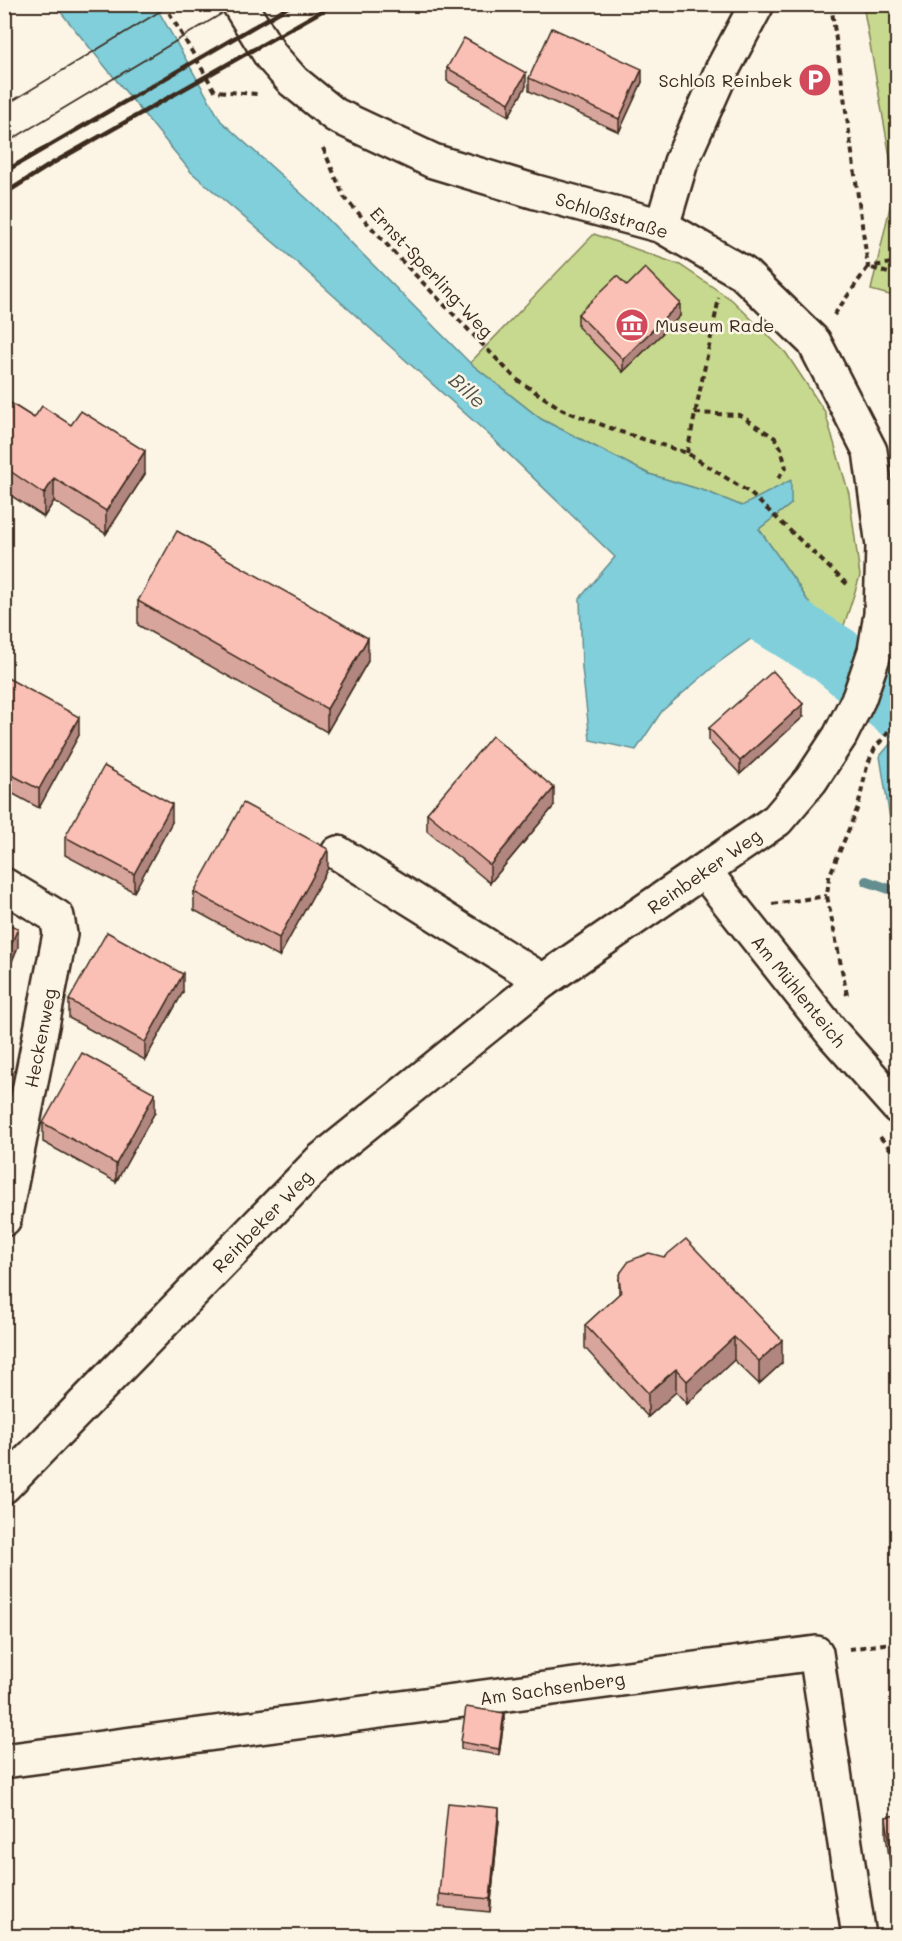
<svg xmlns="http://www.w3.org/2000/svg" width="902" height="1941" viewBox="0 0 902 1941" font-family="Mali,sans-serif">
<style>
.green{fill:#c7d98e;stroke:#818256;stroke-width:1.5}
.water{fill:#80cfdb;stroke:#648d8f;stroke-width:1.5}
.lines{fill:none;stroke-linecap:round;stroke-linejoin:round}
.stream{stroke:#648d8f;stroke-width:10}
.river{stroke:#80cfdb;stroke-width:62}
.street-casing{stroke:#3b2a1e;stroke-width:38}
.secondary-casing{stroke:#3b2a1e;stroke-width:38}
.path{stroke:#3b2a1e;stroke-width:4;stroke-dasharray:6 4.5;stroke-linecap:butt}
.street{stroke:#fcf5e5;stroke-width:33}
.secondary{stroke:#fcf5e5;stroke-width:33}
.tram{stroke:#3b2a1e;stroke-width:1.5}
.rail{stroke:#3b2a1e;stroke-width:4.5}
.wall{fill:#d8a59c;stroke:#3b2a1e;stroke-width:1.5}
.shaded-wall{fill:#b0867f;stroke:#3b2a1e;stroke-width:1.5}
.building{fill:#fbc0b5;stroke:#3b2a1e;stroke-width:1.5}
.labels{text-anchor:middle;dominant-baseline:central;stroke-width:5;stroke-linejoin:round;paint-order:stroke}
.poi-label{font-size:18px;fill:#3b2a1e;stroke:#fcf5e5;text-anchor:end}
.street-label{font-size:18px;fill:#3b2a1e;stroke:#fcf5e5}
.water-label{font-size:20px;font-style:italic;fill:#4c534d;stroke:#fcf5e5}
</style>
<rect width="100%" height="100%" fill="#fcf5e5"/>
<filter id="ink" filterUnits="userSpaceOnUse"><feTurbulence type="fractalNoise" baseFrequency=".0167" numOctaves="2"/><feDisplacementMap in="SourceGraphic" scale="12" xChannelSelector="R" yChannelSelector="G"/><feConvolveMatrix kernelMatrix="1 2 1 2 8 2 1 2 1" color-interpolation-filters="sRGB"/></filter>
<g filter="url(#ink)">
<path class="green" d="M863,5H897V297L871,290L895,185Z
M594,234L680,265L732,300L786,353L825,412L849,494L860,576L838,644L823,626L798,585L759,529L791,504L742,506L705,491L649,474L541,419L470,363Z"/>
<path class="water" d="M55,5H155L221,121L314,205L470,363L541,419L649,474L705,491L742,506L791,480V504L759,529L798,585L823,626L838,644L831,665L774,639H751L718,663L662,711L636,750L590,740L582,668L580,598L615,557L488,434L286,253L191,172Z
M897,736V863L880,756Z"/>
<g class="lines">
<path class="stream" d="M866,881L898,892"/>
<path class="river" d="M763,611L834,655L898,708"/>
<g class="street-casing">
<path id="street" d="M662,226L681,162L722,70L757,4
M338,853L543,981
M704,871L833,1034L898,1107
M4,885L57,917L60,934L4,1219
M4,1761L816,1653L859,1936"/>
</g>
<g class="secondary-casing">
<path id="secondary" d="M4,1486L321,1160L543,981L777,820L811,780L840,736L859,698L875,651L881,614L883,546L870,451L814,342L743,273L662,226L536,192L433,161L335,115L293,81L271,56L239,4"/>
</g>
<path class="path" d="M164,4L215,91L258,94
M831,4L868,267L898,262
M323,148L344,197L398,257L516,379L563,410L621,432L687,453L750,493L848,585
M834,315L868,267L898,276
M695,413L740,415L775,438L781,448L786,468L776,481
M687,453L719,298
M772,904L827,896
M847,995L827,896L829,877L858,807L867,766L875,748L898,721
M880,1137L898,1158
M849,1649L898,1642"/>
<use href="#street" class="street"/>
<use href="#secondary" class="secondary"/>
<path class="tram" d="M4,106L172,4
M4,144L238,4"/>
<path class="rail" d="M4,172L293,4
M4,194L53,163L334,4"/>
</g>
<path class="wall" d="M447,68L526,86L509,116L447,81Z
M529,78L642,82L619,132L529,91Z
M627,286L680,316L623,372L578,327V314Z
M4,399L34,418L145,474L106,534L54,501L44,517L7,493Z
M138,601L368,661L327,732L138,625Z
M4,676L79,735L39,808L4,789Z
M803,717L740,774L709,741V728Z
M554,806L490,883L427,831V813Z
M172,822L134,892L65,855V837Z
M328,868L279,957L194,910V892Z
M183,992L145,1060L69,1018V1000Z
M155,1112L116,1182L43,1142V1123Z
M621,1272L782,1363L759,1384L734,1360L687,1404L676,1392L648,1417L585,1348V1325L619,1294V1278Z
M504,1720L499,1755L461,1749V1742Z
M897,1815V1894H894L886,1835V1817Z
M499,1820L490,1912L439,1907V1894Z"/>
<path class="shaded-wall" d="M642,69V82L619,132V119Z
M526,73V86L509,116V103Z
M680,303V316L623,372V359Z
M145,451V474L106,534V511Z
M7,469V493L4,496V473Z
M54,478V501L44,517V494Z
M368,638V661L327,732V709Z
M803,704V717L740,774V761Z
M79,717V735L39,808V789Z
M554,788V806L490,883V865Z
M172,804V822L134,892V874Z
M328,849V868L279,957V938Z
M18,928V947L4,981V962Z
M183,974V992L145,1060V1042Z
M155,1093V1112L116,1182V1164Z
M734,1337V1360L687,1404V1381Z
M782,1340V1363L759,1384V1361Z
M676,1369V1392L648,1417V1393Z
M504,1713V1720L499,1755V1749Z
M499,1808V1820L490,1912V1899Z"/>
<path class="building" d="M552,28L642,69L619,119L529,78Z
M464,38L526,73L509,103L447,68Z
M645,268L680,303L623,359L578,314L617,276L627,286Z
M4,399L34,418L42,406L71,425L81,411L145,451L106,511L54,478L44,494L7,469L4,473Z
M177,531L368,638L327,709L138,601Z
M773,671L803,704L740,761L709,728Z
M4,676L79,717L39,789L4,771Z
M492,736L554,788L490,865L427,813Z
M104,766L172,804L134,874L65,837Z
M243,803L328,849L279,938L194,892Z
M4,923L18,928L4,962Z
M107,932L183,974L145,1042L69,1000Z
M82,1053L155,1093L116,1164L43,1123Z
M686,1239L782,1340L759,1361L734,1337L687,1381L676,1369L648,1393L585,1325L621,1292L619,1278L621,1272L629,1261L649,1253L664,1257Z
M466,1707L504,1713L499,1749L461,1742Z
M448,1803L499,1808L490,1899L439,1894Z
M897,1815V1875L894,1876L886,1817Z"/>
</g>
<defs>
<g id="parking-disc" transform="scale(1.725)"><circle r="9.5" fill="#d1495b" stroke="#fcf5e5"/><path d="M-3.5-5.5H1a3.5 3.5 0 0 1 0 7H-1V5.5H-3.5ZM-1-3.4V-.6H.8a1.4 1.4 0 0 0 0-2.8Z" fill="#fff"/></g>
<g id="museum-disc" transform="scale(1.725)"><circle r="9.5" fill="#d1495b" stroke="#fcf5e5"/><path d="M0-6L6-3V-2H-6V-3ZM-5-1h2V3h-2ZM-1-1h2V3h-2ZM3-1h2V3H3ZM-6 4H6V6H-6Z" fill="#fff"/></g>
</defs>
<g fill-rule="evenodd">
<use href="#parking-disc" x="815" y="80"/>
<use href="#museum-disc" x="632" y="325"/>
</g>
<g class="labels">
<g class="poi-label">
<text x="792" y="80">Schloß Reinbek</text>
<text x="655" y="325" text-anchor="start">Museum Rade</text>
</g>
<g class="street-label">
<text transform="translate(612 215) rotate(17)">Schloßstraße</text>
<text transform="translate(432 272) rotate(47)">Ernst-Sperling-Weg</text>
<text transform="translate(704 871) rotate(-35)">Reinbeker Weg</text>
<text transform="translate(799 991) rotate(51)">Am Mühlenteich</text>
<text transform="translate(40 1038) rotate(-79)">Heckenweg</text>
<text transform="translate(262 1221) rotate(-46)">Reinbeker Weg</text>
<text transform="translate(552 1688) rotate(-8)">Am Sachsenberg</text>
</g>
<g class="water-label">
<text transform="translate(468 390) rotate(43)">Bille</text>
</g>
</g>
<rect width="902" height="1941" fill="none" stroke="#fcf5e5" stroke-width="24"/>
<rect x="12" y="12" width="878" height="1917" fill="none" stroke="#3b2a1e" stroke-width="2" filter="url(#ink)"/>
</svg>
